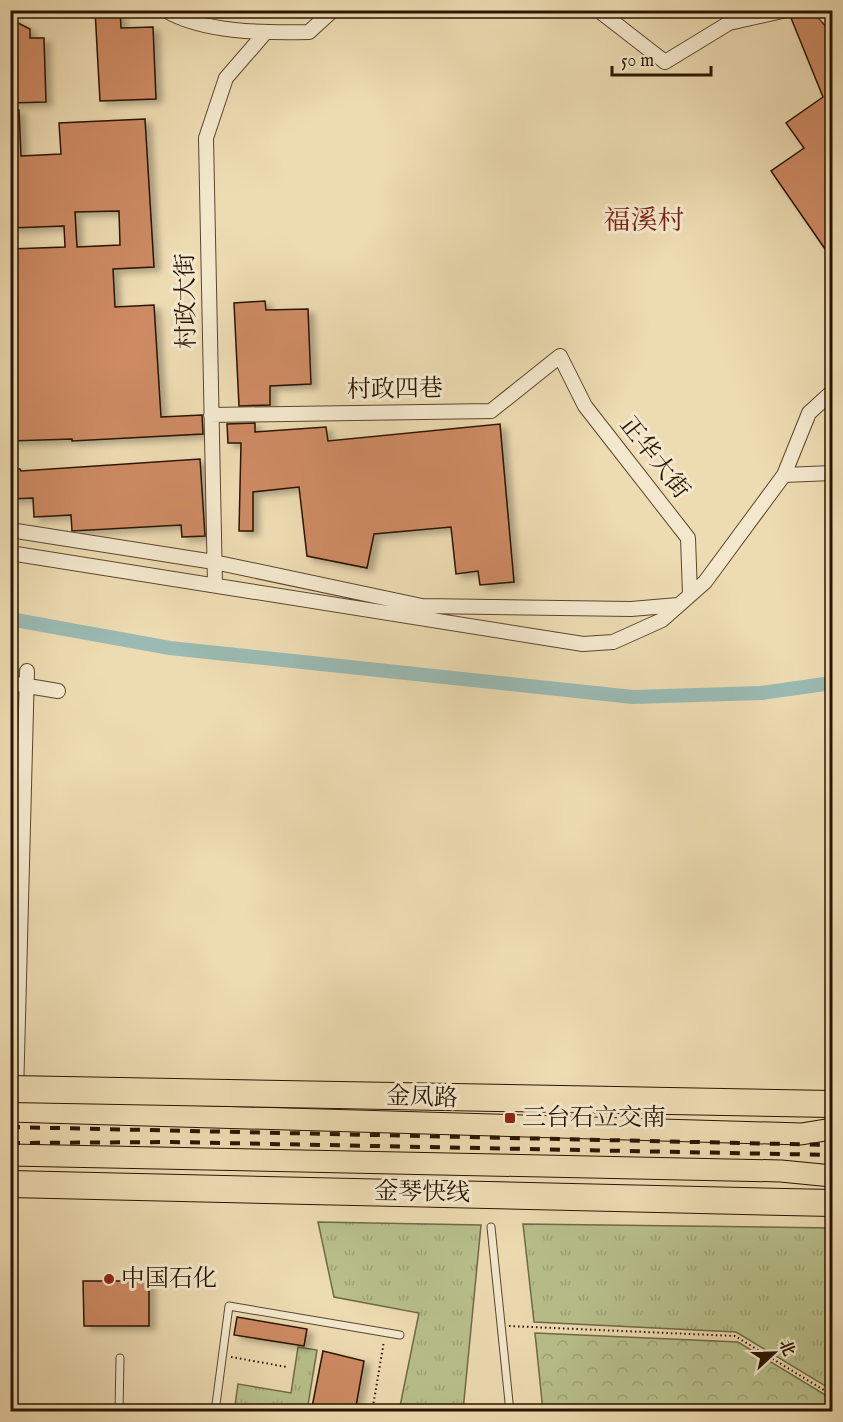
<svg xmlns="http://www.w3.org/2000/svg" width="843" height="1422" viewBox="0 0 843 1422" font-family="'IM FELL English','Noto Serif SC',serif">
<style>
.grass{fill:url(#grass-tufts);stroke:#716a46;stroke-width:1.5}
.forest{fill:url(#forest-crowns);stroke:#716a46;stroke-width:1.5}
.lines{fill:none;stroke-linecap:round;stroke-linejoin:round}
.canal{stroke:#9abab3;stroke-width:14}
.building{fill:#cd8a64;stroke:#2a1401;stroke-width:1.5;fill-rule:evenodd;filter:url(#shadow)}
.lane-casing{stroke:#5b462d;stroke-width:9}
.street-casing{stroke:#5b462d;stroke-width:16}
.primary-casing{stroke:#2a1401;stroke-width:23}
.highway-casing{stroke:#2a1401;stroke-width:28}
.path{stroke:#2a1401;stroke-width:2;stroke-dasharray:1.5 3;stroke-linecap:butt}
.lane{stroke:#f3e8cd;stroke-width:7}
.street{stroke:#f3e8cd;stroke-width:14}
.primary{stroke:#eddbb2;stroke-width:21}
.highway{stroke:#eddbb2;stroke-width:26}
.rail{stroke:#2a1401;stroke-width:4;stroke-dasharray:10 10;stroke-linecap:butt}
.highway-bridge-casing{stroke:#2a1401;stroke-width:28;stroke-linecap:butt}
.highway-bridge{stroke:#eddbb2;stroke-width:26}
.poi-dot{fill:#8f2418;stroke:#f3e8cd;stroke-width:2}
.labels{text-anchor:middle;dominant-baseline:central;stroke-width:6;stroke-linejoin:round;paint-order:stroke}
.street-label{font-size:24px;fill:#2a1401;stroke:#f3e8cd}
.poi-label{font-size:24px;fill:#2a1401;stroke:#f3e8cd;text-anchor:start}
.quarter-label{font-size:27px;fill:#7a1f14;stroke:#f3e8cd}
</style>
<defs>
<pattern id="grass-tufts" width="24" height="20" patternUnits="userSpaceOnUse" patternTransform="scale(1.5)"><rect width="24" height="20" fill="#b8c08c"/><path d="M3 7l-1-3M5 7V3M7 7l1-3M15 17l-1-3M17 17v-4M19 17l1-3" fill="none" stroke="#9ea477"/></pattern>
<pattern id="forest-crowns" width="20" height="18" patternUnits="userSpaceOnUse" patternTransform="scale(1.5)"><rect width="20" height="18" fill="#b8c08c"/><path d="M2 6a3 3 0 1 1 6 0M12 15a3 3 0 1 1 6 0" fill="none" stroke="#9ea477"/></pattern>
<filter id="shadow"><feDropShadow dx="6" dy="4" stdDeviation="3" flood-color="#0004"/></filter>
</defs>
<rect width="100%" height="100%" fill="#eddbb2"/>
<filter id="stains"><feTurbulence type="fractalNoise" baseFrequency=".00333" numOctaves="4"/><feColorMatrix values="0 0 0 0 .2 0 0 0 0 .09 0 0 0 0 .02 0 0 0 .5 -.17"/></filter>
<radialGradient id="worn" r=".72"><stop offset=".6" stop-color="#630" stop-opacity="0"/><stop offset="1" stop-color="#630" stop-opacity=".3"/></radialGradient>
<path class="grass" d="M318,1222L481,1225L463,1411H399L419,1313L334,1297Z
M523,1224L832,1228V1390L736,1332L534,1322Z
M298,1347L317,1350L307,1411H276L235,1405L238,1384L291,1393Z"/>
<path class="forest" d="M535,1333L738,1342L832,1399V1411H543Z"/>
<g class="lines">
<path class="canal" d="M10,619L170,648L633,697L761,693L832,683"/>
</g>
<path class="building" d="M95,10H120L121,28L153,27L156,99L100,101Z
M812,10L826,27L832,30V259L771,171L804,148L786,123L823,97L791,18L796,12Z
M10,19L30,29V38H44L46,102L10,103Z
M10,110H19L21,156L61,154L59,123L145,119L154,267L113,269L115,307L154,305L161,417L202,415L203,434L72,441V439L10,441V249L65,247L64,226L10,228ZM119,211L120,245L77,247L75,212Z
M265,301L266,310L308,309L311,384L270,386V405L239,406L234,303Z
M255,423V432L326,427L328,441L500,424L514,582L480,585L478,571L456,574L451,527L374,534L367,568L307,556L299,487L253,492V531H239L241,443H228L227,424Z
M200,459L205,536L182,537L181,525L72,531L71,515L34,517L33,498L10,499V469H20L21,471Z
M83,1281H149V1326H84Z
M237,1317L307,1329L304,1346L234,1335Z
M323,1351L364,1361L355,1412H311Z"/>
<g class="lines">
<g class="lane-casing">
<path id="lane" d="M491,1227L510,1412
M119,1412L120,1358
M215,1412L229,1306L400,1335"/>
</g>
<g class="street-casing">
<path id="street" d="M165,10C203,33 265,33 309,32L333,10
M598,10L665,62L729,23L787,10
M821,10L832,21
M211,415L491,411L560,356L585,406L688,538L690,594
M784,475L832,473
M10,530L214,562L422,606L631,609L678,605
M10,553L583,644L613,642L662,620L705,582L784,475L809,413L832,392
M215,585L206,138L226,78L265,33
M10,683L58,691
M16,1095L27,671"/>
</g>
<g class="primary-casing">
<path id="primary" d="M10,1111L801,1134L832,1129
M10,1155L781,1171L832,1176"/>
</g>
<g class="highway-casing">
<path id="highway" d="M10,1184L832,1203"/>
</g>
<path class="path" d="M509,1326L735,1336L832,1395
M231,1357L287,1367
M518,1406L584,1412
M372,1412L384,1341"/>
<use href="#lane" class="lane"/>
<use href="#street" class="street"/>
<use href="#primary" class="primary"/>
<use href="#highway" class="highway"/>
<path class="rail" d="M10,1127L832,1145
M10,1143L172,1142L832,1155"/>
<g class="highway-bridge-casing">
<path id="highway-bridge" d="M10,1089L832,1104"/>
</g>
<use href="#highway-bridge" class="highway-bridge"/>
</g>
<g class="poi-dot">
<rect x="504" y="1112" width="12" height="12" rx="3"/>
<circle cx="109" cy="1279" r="6"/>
</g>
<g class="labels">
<g class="street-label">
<text transform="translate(187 301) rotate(-91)">村政大街</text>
<text transform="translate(395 390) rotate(-1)">村政四巷</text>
<text transform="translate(654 458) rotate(52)">正华大街</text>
<text transform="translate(422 1098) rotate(2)">金凤路</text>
<text transform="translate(422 1193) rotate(1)">金琴快线</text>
</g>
<g class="poi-label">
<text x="522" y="1118">三台石立交南</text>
<text x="121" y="1279">中国石化</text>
</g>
<g class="quarter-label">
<text x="644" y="222">福溪村</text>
</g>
</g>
<rect width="843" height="1422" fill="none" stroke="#eddbb2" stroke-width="36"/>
<rect x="12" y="12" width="819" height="1398" fill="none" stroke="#2a1401" stroke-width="3"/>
<rect x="18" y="18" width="807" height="1386" fill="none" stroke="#2a1401" stroke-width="1.5"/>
<g transform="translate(774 1353) rotate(68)" stroke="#f3e8cd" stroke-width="4.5" paint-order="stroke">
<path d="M0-4.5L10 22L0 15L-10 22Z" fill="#2a1401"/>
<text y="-9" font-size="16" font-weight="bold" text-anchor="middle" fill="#2a1401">北</text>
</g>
<path d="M612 66v9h99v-9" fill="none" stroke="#2a1401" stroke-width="3"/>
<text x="621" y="66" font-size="18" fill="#2a1401" stroke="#f3e8cd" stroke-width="4.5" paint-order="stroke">50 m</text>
<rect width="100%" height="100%" filter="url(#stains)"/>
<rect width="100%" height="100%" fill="url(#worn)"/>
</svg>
